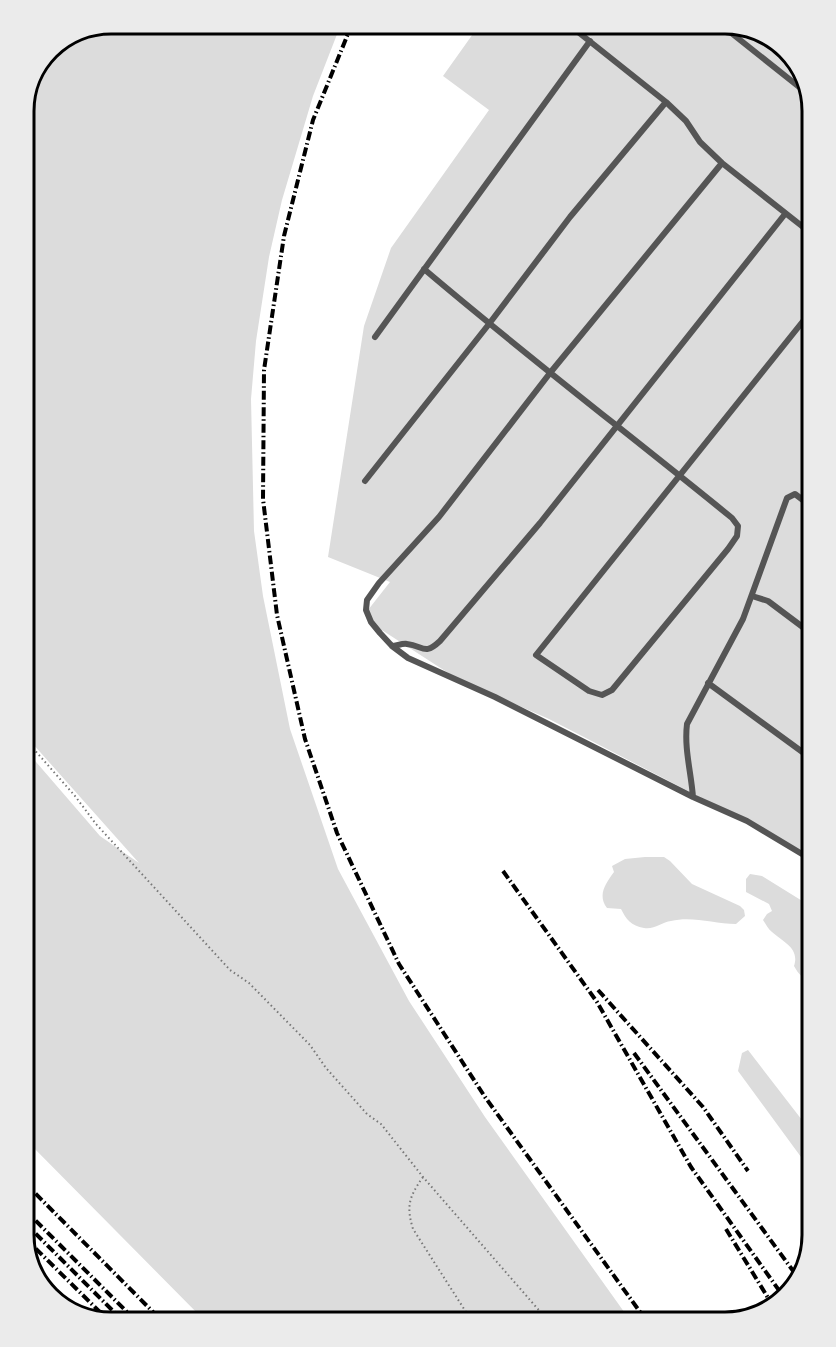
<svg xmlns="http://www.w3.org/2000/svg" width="836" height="1347" viewBox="0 0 836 1347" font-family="Raleway,sans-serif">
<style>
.green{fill:#dcdcdc}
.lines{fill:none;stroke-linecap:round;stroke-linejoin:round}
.path{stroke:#777;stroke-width:2;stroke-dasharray:1.5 3;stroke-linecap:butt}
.service{stroke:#555;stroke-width:6}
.rail{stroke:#000;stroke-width:4;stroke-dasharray:9 3 1.5 3;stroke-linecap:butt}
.rim{fill:none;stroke:#000;stroke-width:3}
</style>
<rect width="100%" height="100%" fill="#fff"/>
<path class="green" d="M111,24H341L313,96L282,200L269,257L256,341L251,399L254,531L263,596L290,729L338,869L409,1001L485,1117L632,1323H207L24,1138V748L100,836L139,863L24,734V106L50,49Z
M480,24H731L774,39L803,72L812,111V860L696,795L549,719L456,678L374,625L368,610L390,582L328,557L364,326L391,248L489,110L443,76Z
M645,857H664L670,861L692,884L740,906L744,910L745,916L736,924C714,924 693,916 671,921C662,922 654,930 644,928C631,926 626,919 621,909L607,908C597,895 606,883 614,872L612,866L625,859Z
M750,874L762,876L812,907V980C802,978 799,975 794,966C800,948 783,942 772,932C768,929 766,924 763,920L767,914L772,911L769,904L746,892V879Z
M748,1050L812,1133V1172L738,1071L742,1053Z"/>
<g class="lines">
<path class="path" d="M24,738L75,796L96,824L230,970L249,983L310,1045L326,1068L367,1114L381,1124L423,1177L550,1323
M423,1177C409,1197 406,1206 413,1229L473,1323"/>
<path class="service" d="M568,24L666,102L686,121L700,142L722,163L812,234
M720,24L808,94
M722,163L550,373L439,517L379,583L367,600L366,610L371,622L380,633L392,646L408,658L495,697L693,797L747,821L812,860
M424,269C525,355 630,435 732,518L738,526L737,536L728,549L612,690L602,695L589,691L536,655L812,310
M375,337L590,41
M365,481L489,324L570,217L666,102
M752,596L768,601L812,634
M392,646C396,646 403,643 407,644C424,646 424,656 440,641L540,523L785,214
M708,683L812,759
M693,797C691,772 684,748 687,724L743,619L787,498L795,494L812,507"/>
<path class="rail" d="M352,24L313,120L284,236L264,370L263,499L277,615L305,739L337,833L399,964L485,1097L648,1323
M503,871L597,1002L691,1167L783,1296
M598,990L703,1107L748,1171
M634,1053L799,1279
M24,1182L164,1323
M24,1209L138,1323
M24,1222L125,1323
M726,1229L773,1306
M24,1237L111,1323"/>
</g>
<path d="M0 0H836V1347H0ZM111 34H725A77 77 0 0 1 802 111V1235A77 77 0 0 1 725 1312H111A77 77 0 0 1 34 1235V111A77 77 0 0 1 111 34Z" fill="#ebebeb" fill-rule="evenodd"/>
<path class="rim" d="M111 34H725A77 77 0 0 1 802 111V1235A77 77 0 0 1 725 1312H111A77 77 0 0 1 34 1235V111A77 77 0 0 1 111 34Z"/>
</svg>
